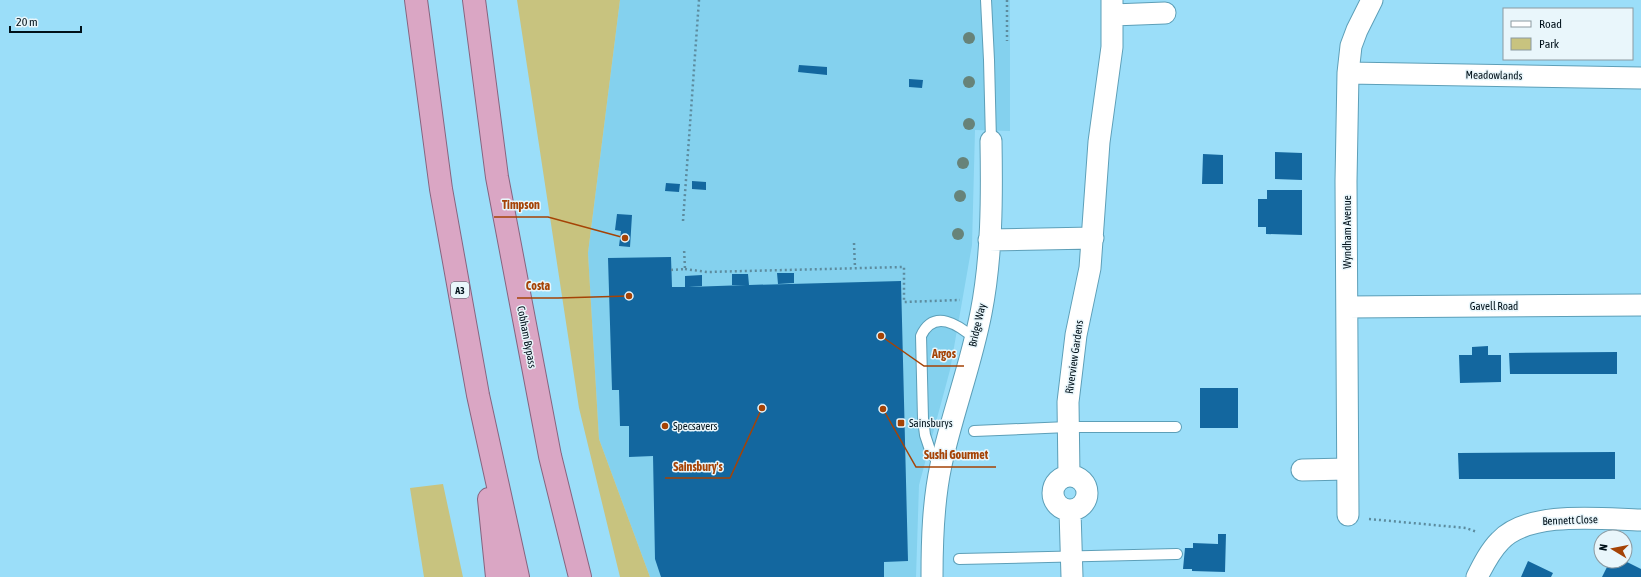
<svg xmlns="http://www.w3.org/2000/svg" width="1641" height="577" viewBox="0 0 1641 577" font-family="'Asap Condensed',sans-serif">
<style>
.built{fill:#84d1ee}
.green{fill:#c8c37f}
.building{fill:#13679f}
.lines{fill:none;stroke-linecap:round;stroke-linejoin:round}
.service-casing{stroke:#5d9fb8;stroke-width:12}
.minor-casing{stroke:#5d9fb8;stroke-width:23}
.trunk-casing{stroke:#87647f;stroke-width:24}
.path{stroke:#5c8b9e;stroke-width:2.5;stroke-dasharray:2 3;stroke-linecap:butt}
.service{stroke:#fff;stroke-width:10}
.minor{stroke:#fff;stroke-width:21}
.trunk{stroke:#daa6c4;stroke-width:22}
.tree{fill:#678379}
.poi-dot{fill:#a54306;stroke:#e9f6fb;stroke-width:1.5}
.labels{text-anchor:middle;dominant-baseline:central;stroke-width:3;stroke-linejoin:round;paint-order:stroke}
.shield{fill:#e9f6fb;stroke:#46565e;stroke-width:1}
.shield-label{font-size:10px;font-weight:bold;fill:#00111a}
.street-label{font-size:11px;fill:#00111a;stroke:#e9f6fb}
.poi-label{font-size:11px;fill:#00111a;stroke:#e9f6fb;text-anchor:start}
.leader{fill:none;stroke:#a54306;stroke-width:1.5}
.callout-dot{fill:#a54306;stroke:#e9f6fb;stroke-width:1.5}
.callout-label{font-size:12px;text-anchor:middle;font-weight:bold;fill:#a54306;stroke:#e9f6fb;stroke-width:3;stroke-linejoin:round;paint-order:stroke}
</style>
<rect width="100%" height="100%" fill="#9bdef9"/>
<path class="built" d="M620,0H1010V131L975,130L972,245L950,370L919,485L916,577H650L599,439L588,253Z"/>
<path class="green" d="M517,0H620L588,253L599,439L650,577H620L579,408Z
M443,484L463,577H424L410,488Z"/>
<path class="building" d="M799,65L827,67V75L798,72Z
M909,79L923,80L922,88L909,87Z
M1275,152L1302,153V180L1275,179Z
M1203,154L1223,155V184H1202Z
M692,181L706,182V190L692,189Z
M666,183L680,184L679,192L665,191Z
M1267,190H1302V235L1266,234V227H1258V199H1267Z
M617,214L632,215L630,247L619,246L621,231L615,230Z
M671,257L672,287H685V276L702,275V286L689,287L746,285H732V274H748L749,285L901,281L908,561L884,562V577H661L655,559L653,456L629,457V426H620L619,390H612L608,258Z
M777,273H794V283L778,284Z
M1488,346V355H1501V382L1460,383L1459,355H1472V347Z
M1617,352V374H1510L1509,353Z
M1200,388H1238V428H1200Z
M1615,452V479H1459L1458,453Z
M1218,534H1226L1225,572L1192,571V569H1183L1185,548H1193V543L1218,544Z
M1528,561L1553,573L1551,577H1521Z
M1610,561H1625L1641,569V577H1602Z"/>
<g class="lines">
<g class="service-casing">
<path id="service" d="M986,0L989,60L991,141
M974,431L1068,427H1176
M939,465L930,450L925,435L923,419L921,336C934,308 959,325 975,339
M959,559L1177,554"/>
</g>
<g class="minor-casing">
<path id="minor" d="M1113,15L1165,13
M1348,73L1641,78
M989,240L1093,238
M1347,307L1641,305
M1302,470L1347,469
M1069,476L1068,402L1076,335L1090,268L1099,142L1112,47V0
M1053 493a17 17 0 1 1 34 0a17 17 0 1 1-34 0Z
M1070,511L1072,577
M1348,515L1346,181L1348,73L1351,46L1357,30L1372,0
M932,577C932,540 933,502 941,465C952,414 971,365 981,313C992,257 992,198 991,141
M1477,577C1483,565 1490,551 1500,541C1529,510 1601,519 1641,520"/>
</g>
<g class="trunk-casing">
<path id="trunk" d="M416,0L441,189L478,395L518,577
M474,0L497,177L550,456L580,577
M489,499L497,577"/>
</g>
<path class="path" d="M1007,0V41
M683,221L699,0
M854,243L855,268
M685,269L707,272L904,267V302L960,300
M671,270L685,269L684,248
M1369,519L1466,528L1477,532"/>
<use href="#service" class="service"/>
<use href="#minor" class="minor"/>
<use href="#trunk" class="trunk"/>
</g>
<g class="tree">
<circle cx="969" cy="38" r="6"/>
<circle cx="969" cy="82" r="6"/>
<circle cx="969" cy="124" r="6"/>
<circle cx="963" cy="163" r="6"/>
<circle cx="960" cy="196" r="6"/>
<circle cx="958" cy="234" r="6"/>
</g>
<g class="poi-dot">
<rect x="897" y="419" width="8" height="8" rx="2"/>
<circle cx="665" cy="426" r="4"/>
</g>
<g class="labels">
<rect class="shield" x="451" y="282" width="18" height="16" rx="3"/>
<g class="shield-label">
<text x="460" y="290">A3</text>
</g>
<g class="street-label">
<text transform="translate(1494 75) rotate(1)">Meadowlands</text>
<text transform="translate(1347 232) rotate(-90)">Wyndham Avenue</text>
<text x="1494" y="306">Gavell Road</text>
<text transform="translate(977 325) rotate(-77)">Bridge Way</text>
<text transform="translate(527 337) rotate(79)">Cobham Bypass</text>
<text transform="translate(1074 357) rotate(-82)">Riverview Gardens</text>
<text transform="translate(1570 520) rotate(-2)">Bennett Close</text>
</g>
<g class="poi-label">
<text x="909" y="423">Sainsburys</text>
<text x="673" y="426">Specsavers</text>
</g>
</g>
<path class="leader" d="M625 238L548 217H494M629 296L558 298H517M881 336L924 366H964M883 409L916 467H996M762 408L730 478H665"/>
<g class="callout-dot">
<circle cx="625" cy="238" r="4"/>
<circle cx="629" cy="296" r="4"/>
<circle cx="881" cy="336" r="4"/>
<circle cx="883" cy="409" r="4"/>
<circle cx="762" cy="408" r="4"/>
</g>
<g class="callout-label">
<text x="521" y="209">Timpson</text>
<text x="538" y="290">Costa</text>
<text x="944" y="358">Argos</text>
<text x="956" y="459">Sushi Gourmet</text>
<text x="698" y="471">Sainsbury's</text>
</g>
<rect x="1503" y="8" width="130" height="52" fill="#e9f6fb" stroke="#8c9aa1"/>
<rect x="1511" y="21" width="20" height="6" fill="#ffffff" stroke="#8c9aa1"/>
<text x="1539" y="28" font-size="12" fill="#00111a">Road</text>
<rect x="1511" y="38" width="20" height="12" fill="#c8c37f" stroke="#8c9aa1"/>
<text x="1539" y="48" font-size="12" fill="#00111a">Park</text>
<g transform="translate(1613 549) rotate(280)"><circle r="19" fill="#e9f6fb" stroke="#8c9aa1"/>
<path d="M0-3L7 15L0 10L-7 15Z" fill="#a54306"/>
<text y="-6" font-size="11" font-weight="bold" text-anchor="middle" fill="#00111a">N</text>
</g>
<path d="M10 26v6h71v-6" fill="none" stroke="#00111a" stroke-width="2"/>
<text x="16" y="26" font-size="12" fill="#00111a" stroke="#e9f6fb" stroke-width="3" paint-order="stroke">20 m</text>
</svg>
